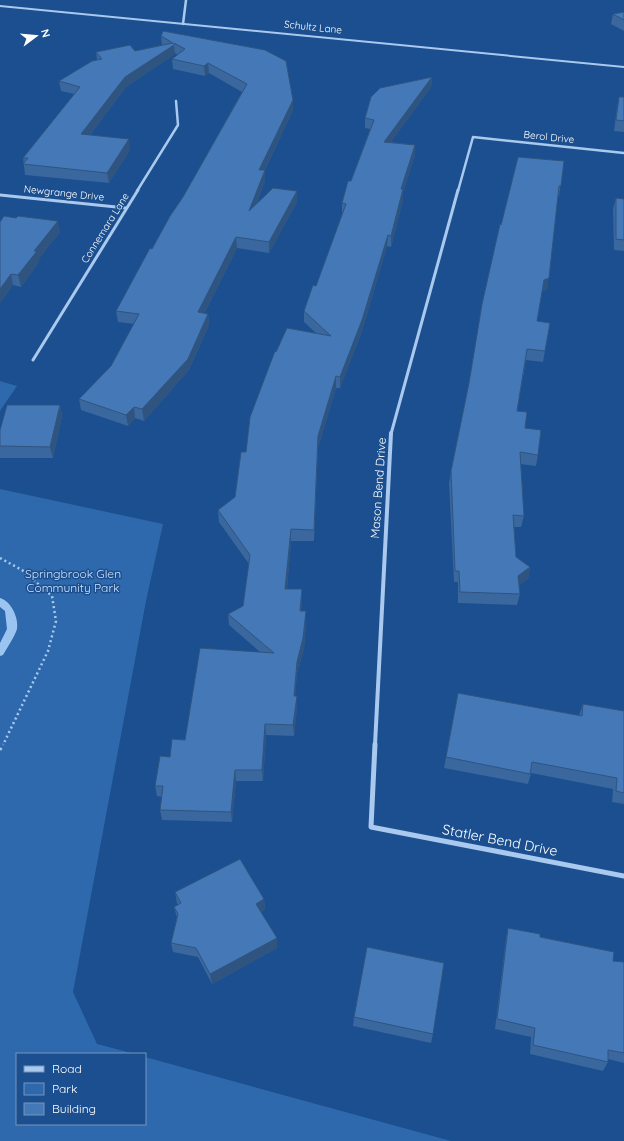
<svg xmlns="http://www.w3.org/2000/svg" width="624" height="1141" viewBox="0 0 624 1141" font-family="Quicksand,sans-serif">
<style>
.green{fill:#2e69ad}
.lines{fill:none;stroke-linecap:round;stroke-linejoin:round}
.stream{fill:#9cc4f0;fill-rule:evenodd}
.path-far1{stroke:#a9c9ee;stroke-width:2.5;stroke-dasharray:2 3;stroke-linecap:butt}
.path{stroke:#a9c9ee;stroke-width:3;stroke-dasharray:2.5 4;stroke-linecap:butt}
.minor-far3{stroke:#a9c9ee;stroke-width:2.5}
.minor-far2{stroke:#a9c9ee;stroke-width:3}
.minor-far1{stroke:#a9c9ee;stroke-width:4}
.minor{stroke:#a9c9ee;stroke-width:5}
.tertiary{fill:#a9c9ee;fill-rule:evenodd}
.wall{fill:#3a679d}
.shaded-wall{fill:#305480}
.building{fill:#4478b7;stroke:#305480}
.labels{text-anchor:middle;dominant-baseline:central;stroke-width:3;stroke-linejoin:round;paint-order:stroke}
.far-street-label{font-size:10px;fill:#fff;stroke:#1b4f8f}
.street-label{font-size:12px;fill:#fff;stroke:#1b4f8f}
.park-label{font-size:12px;fill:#cfe3fa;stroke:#1b4f8f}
.near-street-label{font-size:14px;fill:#fff;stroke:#1b4f8f}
</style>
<rect width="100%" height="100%" fill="#1b4f8f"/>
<path class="green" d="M0,381L17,386L0,411Z
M0,489L163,524L146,601L73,992L97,1044L135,1054H17V1124H145V1057L451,1141H0Z"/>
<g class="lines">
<path class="stream" d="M0,598C11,601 19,618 17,629C15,636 7,648 3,655L0,656V643L7,629L5,611L0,607Z"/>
<path class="path-far1" d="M0,558L22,570L52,596L56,621L48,651L3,745"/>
<path class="path" d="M0,750L3,744"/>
<path class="minor-far3" d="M183,24L186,0
M137,191L178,125L176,101
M458,191L473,137L624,153"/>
<path class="minor-far2" d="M0,195L126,208
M33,360L138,190
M391,434L458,190"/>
<path class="minor-far1" d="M375,745L391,433"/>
<path class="minor" d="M375,744L371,827L624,876"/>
<path class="tertiary" d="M0,5L624,66V68L0,7Z"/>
</g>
<path class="wall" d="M624,12V31L611,24L613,14Z
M161,36L293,110L265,170V181L257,203L297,191V202L269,253L237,248L204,314H208L209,325L189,370L144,421L135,418L128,426L81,410L79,399L111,366L134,324L118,322L116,311L152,249L183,197L242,92L209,73L205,76L173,69L172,59L178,55L175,53V54L126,87L90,135L130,150L109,183L25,175L23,158L74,94L61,91L59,81L97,60L96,52L135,51L162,45Z
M432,77L431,87L391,142L415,145V155L403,192V200L391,247L387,246L362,331L340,388H336L318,448L314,541H291L287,589L302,601L301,611L306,623L304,649L297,673L295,696L297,707L294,736L266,735L263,781H236L232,822L162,820L160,810L162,797L157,796L155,786L170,757L260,652L229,625L228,614L243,606L249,564L219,522L218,510L235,497L246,452L276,352L316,333L304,322V311L316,286L342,214V203L351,181L370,129L365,128V118Z
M619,97H624V132L614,131L617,107Z
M564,161L559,196H558L547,289L542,291L537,321L550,323L543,362L526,360L517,411L538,455L536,466L520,464L524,516L521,527H514L516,557L530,567L528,579L519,585L520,594L517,605L458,603V582H454L449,483L451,471L501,225Z
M616,198L624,199V251L614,250L613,209Z
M0,222L60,232L38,260L39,262L21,287L13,285L0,303Z
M60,405L62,416L53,458H0V430Z
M583,704L624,711V804L612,802L613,789L531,773L528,784L444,768L446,757L579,715Z
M175,892L264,899L265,909L261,912L277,948L212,984L198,957L173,952L171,943L177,918L174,907L178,905L177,903Z
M508,928L540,937L613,961L624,962V1063L608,1059V1062L603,1071L530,1054L531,1037L495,1029L506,938Z
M354,1017L433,1034L431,1043L353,1026Z"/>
<path class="shaded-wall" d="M174,45L175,54L126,87L83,144L81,134L125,77Z
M208,63L209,73L205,76L204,66Z
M432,77L431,87L384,152V142Z
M293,100V110L260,180L259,170Z
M129,139L130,150L109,183L107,173Z
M415,145V155L403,192V200L391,247V236L401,189Z
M265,170V181L250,222L249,211Z
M297,191V202L269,253V242Z
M58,221L60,232L38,260L39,262L21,287L18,275L34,251Z
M388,235L387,246L362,331L340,388V377Z
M236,237L237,248L199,324L198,312Z
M11,274L13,285L0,303V289Z
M549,278L547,289L542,291L544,280Z
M208,314L209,325L189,370L144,421L142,409Z
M336,376V388L318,448L314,541L318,436Z
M60,405L62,416L53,458L50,447Z
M134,407L135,418L128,426L126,415Z
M291,529V541L286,600L285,589Z
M530,567L528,579L516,588L518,576Z
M302,589V601L300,623V611Z
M306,611V623L304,649L297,673L294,707V696L297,662Z
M297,696V707L294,736L293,725Z
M265,724L266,735L263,781L262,770Z
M235,770L236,781L232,822L231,812Z
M264,899L265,909L257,914L256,904Z
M277,938V948L212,984L210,974Z"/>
<path class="building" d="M624,12V20L613,14Z
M163,31L265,50L286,61L293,100L259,170H265L249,211L273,188L297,191L269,242L236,237L198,312L208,314L188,359L142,409L134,407L126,415L79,399L111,366L139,314L116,311L150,248L152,249L170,216L183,197L247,84L208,63L204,66L172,59L185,49L174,43V45L125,77L81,134L129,139L107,173L23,164L28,158H23L80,87L59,81L92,61L102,59L96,52L130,45L135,51L173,43L161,36Z
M432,77L384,142L415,145L401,189H403L391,236L388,235L362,320L340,377L336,376L318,436L314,530L291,529L285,589H302L300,611H306L303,638L297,662L294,696H297L293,725L265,724L262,770H235L231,812L160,810L163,786H155L160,756L170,757L172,739L185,740L200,648L274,653L228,614L243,606L250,555L218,510L235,497L241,452H246L250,417L275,351L276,352L287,328L331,336L304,311L313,285L316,286L346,204L342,203L348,181H351L374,120L365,118L371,97L380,88Z
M619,97H624V121L616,120Z
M518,157L564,161L561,186H559L549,278L544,280L537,321L550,323L545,351L527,349L517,411L527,412L525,428L541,430L538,455L520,452L524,516L513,515L516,557L530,567L518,576L520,594L460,592L459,571H455L451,471L469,383L482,304L500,224L501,225Z
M616,198L624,199V240L616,239Z
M4,216L16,218L18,216L58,221L34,251H37L18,275L11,274L0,289V222Z
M7,405H60L50,447L0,446V430Z
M458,693L582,716L583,704L624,711V793L616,791L617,778L532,762L530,774L446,757Z
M240,859L264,899L256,904L277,938L210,974L196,948L171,943L178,914L174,907L181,903L175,892Z
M508,928L540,934V937L614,952L613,961L624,962V1053L608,1050V1062L533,1045L535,1028L497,1019Z
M367,947L444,963L433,1034L354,1017Z"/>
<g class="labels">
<g class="far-street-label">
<text transform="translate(313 27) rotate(6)">Schultz Lane</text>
<text transform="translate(549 137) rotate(6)">Berol Drive</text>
<text transform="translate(64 193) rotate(6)">Newgrange Drive</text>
<text transform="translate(105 228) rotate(-58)">Connemara Lane</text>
</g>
<g class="street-label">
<text transform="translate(378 488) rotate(-86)">Mason Bend Drive</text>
</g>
<g class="park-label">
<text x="73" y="573">Springbrook Glen<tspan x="73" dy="14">Community Park</tspan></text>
</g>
<g class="near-street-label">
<text transform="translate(500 840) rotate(11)">Statler Bend Drive</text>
</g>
</g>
<rect x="16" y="1053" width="130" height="72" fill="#1b4f8f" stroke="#7695bc"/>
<rect x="24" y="1066" width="20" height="6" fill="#a9c9ee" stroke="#7695bc"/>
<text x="52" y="1073" font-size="12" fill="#ffffff">Road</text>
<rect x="24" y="1083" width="20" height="12" fill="#2e69ad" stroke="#7695bc"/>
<text x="52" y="1093" font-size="12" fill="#ffffff">Park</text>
<rect x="24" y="1103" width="20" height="12" fill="#4478b7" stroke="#7695bc"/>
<text x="52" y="1113" font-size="12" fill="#ffffff">Building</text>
<g transform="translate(36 36) rotate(74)" stroke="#1b4f8f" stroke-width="3" paint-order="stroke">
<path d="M0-3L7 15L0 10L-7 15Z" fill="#ffffff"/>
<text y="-6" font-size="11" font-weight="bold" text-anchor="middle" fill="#ffffff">N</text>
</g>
</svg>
